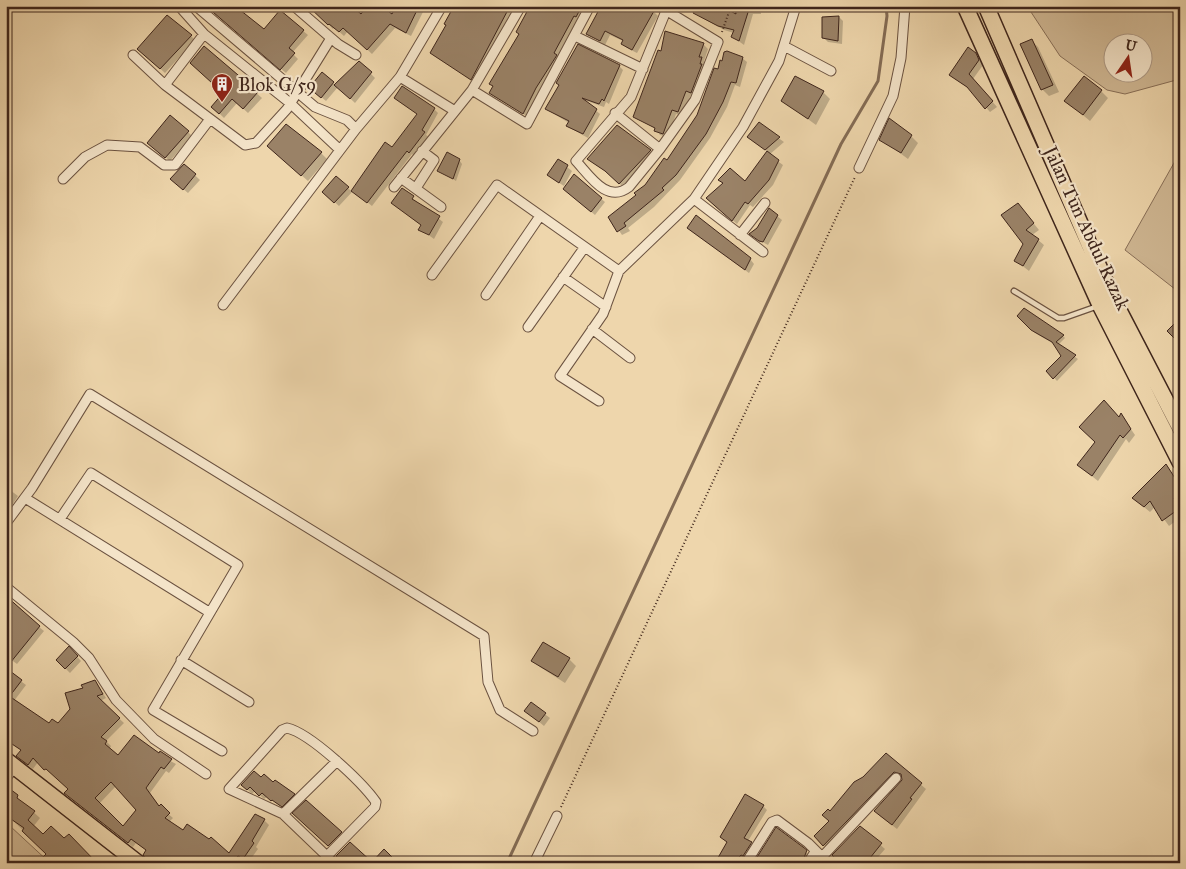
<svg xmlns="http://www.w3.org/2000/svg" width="1186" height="869" viewBox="0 0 1186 869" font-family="'IM FELL Great Primer',serif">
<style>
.green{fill:#d0b894;stroke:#886f58;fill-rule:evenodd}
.shadow{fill:#0003;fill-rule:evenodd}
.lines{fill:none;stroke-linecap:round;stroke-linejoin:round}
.stream{stroke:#846c55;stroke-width:3}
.building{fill:#9a8267;stroke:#3f261c;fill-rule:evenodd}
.lane-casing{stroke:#6b5240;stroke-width:7}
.street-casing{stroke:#6b5240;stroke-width:11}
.primary-casing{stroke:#3f261c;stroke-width:18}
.path{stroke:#3f261c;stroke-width:2;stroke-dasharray:1 2.5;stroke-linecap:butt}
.lane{stroke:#f4e4c9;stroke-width:4.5}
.street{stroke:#f4e4c9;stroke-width:9}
.primary{stroke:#eed6ac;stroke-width:15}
.labels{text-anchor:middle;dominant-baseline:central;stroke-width:4.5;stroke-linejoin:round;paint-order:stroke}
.poi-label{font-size:19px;fill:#3f261c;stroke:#f4e4c9;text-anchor:start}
.street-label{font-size:19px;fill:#3f261c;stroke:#f4e4c9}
</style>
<rect width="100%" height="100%" fill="#eed6ac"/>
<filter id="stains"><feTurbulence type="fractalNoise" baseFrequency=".004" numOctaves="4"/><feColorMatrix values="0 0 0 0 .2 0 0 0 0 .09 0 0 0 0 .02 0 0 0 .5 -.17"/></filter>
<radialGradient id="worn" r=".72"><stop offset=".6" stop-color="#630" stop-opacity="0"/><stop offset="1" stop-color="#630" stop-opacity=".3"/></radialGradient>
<path class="green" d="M1027,6H1180V79L1125,94L1107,90L1060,56ZM1114,42H1144V72H1114Z
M1179,154H1180V293L1125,250Z
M6,823L10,826L50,863H6Z"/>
<path class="shadow" d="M205,6H234L264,30L280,12L308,35L292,53L298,59L286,73Z
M310,6H426L411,36L395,28L372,54L348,31L344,36L334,27L333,29Z
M455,6H517L476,83L431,53L448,26Z
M532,6H588L528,117L490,93L494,87L491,84L505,57L507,58Z
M682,6H760L761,14H753L744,45L733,37L734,33L724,30Z
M654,12L658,16L637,53L627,48L622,43L623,41L610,35L605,45L588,34Z
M839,17L843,21L842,44L828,42L823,37Z
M191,36L195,40L165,73L139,49Z
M1032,41L1038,47L1059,92L1049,96L1042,89Z
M703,44L708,49L704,61L706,63L696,96L691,95L683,116L676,114L668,137L660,135L656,129L635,117Z
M204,48L262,98L248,113L237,103L224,118L213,107L225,93Z
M975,54L983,65L973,79L997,107L990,112L971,90L955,79Z
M742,58L747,62L740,87L735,85L727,107L710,138L680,180L654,207L628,228L630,231L622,235L610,217L637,195L668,161L698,115Z
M359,62L375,78L355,103L338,87L326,101L315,92L323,74L335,85Z
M619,66L623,70L609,104L606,102L604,107L584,100L600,114L588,138L572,129L568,125L569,123L546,109Z
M1101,91L1108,98L1090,121L1066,101Z
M823,92L830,99L816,125L783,101Z
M400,102L434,109L438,113L426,135L429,137L414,156L412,154L372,206L353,191L339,206L328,196L348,188L352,192L386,143L393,149L418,115Z
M759,124L784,142L769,155L783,165L773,185L753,207L750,205L737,224L712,203L744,182L768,152L753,141Z
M617,126L655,155L624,188L611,175L589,159Z
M188,132L192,136L170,161L153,147Z
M911,136L918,143L908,159L881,139Z
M275,152L321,153L327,159L308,181Z
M459,160L462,164L456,181L439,170Z
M558,160L572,171L564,186L553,179Z
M184,165L200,180L188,193L176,183Z
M574,176L605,202L595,215L568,192Z
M402,190L443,222L434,239L420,229L422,226L392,203Z
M1018,204L1039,230L1032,235L1044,245L1029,271L1015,260L1025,244Z
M777,216L782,220L768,245L755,238Z
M693,232L750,259L754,264L749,273Z
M1018,316L1063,336L1065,338L1058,345L1078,359L1057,381L1048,371L1063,356L1054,344L1035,333Z
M1180,325V341L1176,338Z
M1121,415L1135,435L1129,443L1126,439L1098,481L1078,465Z
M1166,466L1180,484V518L1169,526L1155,507L1150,512L1139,503Z
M6,487L18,496L9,510L6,508Z
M39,627L44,631L17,664L6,656Z
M69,648L81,661L70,673L57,660Z
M569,659L576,666L565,683L540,667L533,660Z
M6,670L26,685L14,701L49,724L58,725L84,689L95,681L106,698L100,701L124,723L106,741L111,746L110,748L118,757L159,755L176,764L169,773L166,771L150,793L160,807L173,818L169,822L184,832L230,855L264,820L269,825L256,847L258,849L248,863H153L147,851L136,843L133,847L70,798L69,789L38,762L33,769L22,761V751L10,743L6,730ZM116,786L138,810L123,828L99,804Z
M531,704L550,718L544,726L526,711Z
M1179,751H1180V764L1174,759Z
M886,755L926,789L897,829L880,816L902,782L903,776L897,778L829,850L815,836L831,822V813Z
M261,779L287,788L298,799L287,810L267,797L264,799L255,791L252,794L243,785Z
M10,791L40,818L33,827L43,836L64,840L48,854L9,817L13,812L6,807Z
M306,801L345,837L333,850L294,813Z
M763,806L767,810L748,841L755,847L745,863L741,861L718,863L728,843L721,837Z
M860,827L885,849L873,863H841Z
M776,829L811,856L808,863H756Z
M279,858L284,863H274Z"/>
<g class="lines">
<path class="stream" d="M507,863L841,144L878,81L887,16L886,6"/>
</g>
<path class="building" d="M206,6H235L264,29L280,10L304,30L289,48L295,53L280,70Z
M308,6H352L361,14L367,6H381L392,14L396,6H419L406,33L390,24L367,50L343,28L339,32L329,24L328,25Z
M454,6H510L471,80L430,53L446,25L444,24Z
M530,6H582L576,17L574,16L554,53L557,55L536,88L523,114L489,93L493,86L489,84L519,34L516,32Z
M601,6H646L654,11L632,50L621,44L623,40L605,31L600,41L586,34Z
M697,6H721L736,14L735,6H750L739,41L731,37L734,30L718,26L693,13Z
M167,15L192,35L160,69L137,49Z
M839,16L838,41L822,38V17Z
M665,31L704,43L699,57H702L700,64H702L691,93L686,91L678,112L672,110L663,134L654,131L655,128L633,117L658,50L661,51Z
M1032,39L1053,85L1041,90L1020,44Z
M578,44L620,65L604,101L602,99L599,104L582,98L597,109L583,134L566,126L569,121L545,109L559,85L556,83Z
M204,46L258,92L243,109L232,99L219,114L211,107L223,93L190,63Z
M968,47L976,53L979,60L969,74L993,101L985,109L967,87L949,75Z
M727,51L743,57L736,83L731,82L723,102L706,134L676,175L662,188L664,190L624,223L626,226L617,232L608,217L636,195L634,193L645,185L664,158L667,160L697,115L714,68L718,69L720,60L722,61L724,52Z
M359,61L372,72L350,99L334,85Z
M322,72L334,82L321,98L309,88Z
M795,76L824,91L808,119L781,101Z
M1084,76L1102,90L1083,115L1064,101Z
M402,86L435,108L422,130L425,132L409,153L407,151L367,203L351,191L385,142L392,147L417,114L394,98Z
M170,115L189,131L165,158L147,143Z
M889,118L912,135L901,153L879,140Z
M759,122L780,137L765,150L747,137Z
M286,124L322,152L301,176L267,146Z
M617,125L651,150L619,184L605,171L587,159Z
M767,151L779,160L769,180L748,204L745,202L732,221L706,198L723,183L718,180L730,168L745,181Z
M447,152L460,159L453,179L437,171Z
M558,159L568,165L559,183L547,175Z
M184,164L196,174L183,190L170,179Z
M574,174L602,198L591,212L563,189Z
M336,176L349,187L334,203L322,192Z
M402,188L414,196L412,199L440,216L429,235L418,230L421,225L391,203Z
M1018,203L1034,223L1026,230L1039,239L1023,266L1014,261L1023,244L1001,215Z
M769,208L778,215L763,242L759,241L749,234L757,228Z
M696,215L751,258L745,270L687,228Z
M1024,308L1064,335L1056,342L1076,355L1053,379L1046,371L1061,356L1052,342L1031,330L1017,316Z
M1180,318V334L1175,339L1167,331Z
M1104,400L1119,417L1121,413L1131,429L1123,438L1120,435L1092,476L1077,465L1095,442L1079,427Z
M1166,464L1180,486V494L1174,498L1180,508L1162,521L1150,501L1144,507L1132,498Z
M6,596L40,626L6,668L22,680L6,701Z
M543,642L570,658L558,677L531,661Z
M69,646L78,656L65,669L56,660Z
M95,680L103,694L97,696L120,718L101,737L107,741L105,744L118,755L134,735L159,753L160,751L172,759L164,769L161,767L146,788L159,806L161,804L170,813L165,818L183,830L187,824L209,839L211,837L229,853L255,814L265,819L252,841L254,843L243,859L238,856L236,858L241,863H150L143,855L146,850L131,839L128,843L64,793L68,789L46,769L44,770L33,758L28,765L16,756L21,750L6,740V705L12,698L49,723L52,719L58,723L70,709L65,693L83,688L81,685ZM111,782L136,810L123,826L95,798Z
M531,702L546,713L539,722L524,711Z
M886,753L922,783L910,798L912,799L892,825L874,811L902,780L901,774L894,772L823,846L814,836L829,821L822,815L828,809L830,811L854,782L863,777Z
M254,771L261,777L264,774L273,782L275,780L295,794L282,807L272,800L271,801L262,793L259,796L250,787L247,790L241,785Z
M10,789L18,795L17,798L35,811L28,820L43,834L51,826L64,838L69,834L97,863H37L46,854L22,831L24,828L8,817L12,811L6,807V795Z
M745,794L764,805L744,838L752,842L743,856L741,855L734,863H715L727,842L720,837Z
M306,800L342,832L328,846L292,813Z
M860,826L882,843L866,863H839L832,855Z
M776,827L807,850L802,863L754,862Z
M350,842L372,862L384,849L398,863H344L336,856Z"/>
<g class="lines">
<g class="lane-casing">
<path id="lane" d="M1014,291L1058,318H1064L1098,306"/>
</g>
<g class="street-casing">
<path id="street" d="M179,6L204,34L290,103L340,150
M196,6L315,107L347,120L356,129
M294,6L338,44L356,55
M659,6L718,42L695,100L660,149L629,187C607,204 590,176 576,161L631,97L666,11
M204,34L165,85L245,145L256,143L287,109L331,38
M575,36L643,69
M784,46L831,71
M133,55L165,85
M400,77L455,111
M472,90L527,124L590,6
M615,113L660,149
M859,168L893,96L901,58L905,6
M401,178L441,207
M63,179L85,157L107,145L140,147L164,165H175L210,119
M394,187L472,90L521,6
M416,188L434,160L422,151
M694,199L763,252
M740,235L765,203
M432,275L497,185L619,271L694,199L743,127L779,61L796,6
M563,277L606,307
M486,295L540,216
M223,305L356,129L400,77L442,6
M528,327L584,248
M592,329L630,358
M599,401L560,376L603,314L619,271
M25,498L209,612
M60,519L91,473L238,565L153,710L222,751
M6,523L32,488L90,394L484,636L488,682L500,710L533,731
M6,587L73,642L89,658L116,700L154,739L206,774
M181,660L249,702
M6,778L15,767
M283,814L337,761
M327,856L375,807L376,802C362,782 310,733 287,728L282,730L229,789L283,814L334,863
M822,857L896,778
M534,863L557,816
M746,863L772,822L777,820L808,843L828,863
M808,863L815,852"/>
</g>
<g class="primary-casing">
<path id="primary" d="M965,6L1100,305L1180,462
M986,6L1112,297L1180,428
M6,760L138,863"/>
</g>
<path class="path" d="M722,32L731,6
M561,807L855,177"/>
<use href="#lane" class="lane"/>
<use href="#street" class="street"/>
<use href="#primary" class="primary"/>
</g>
<defs>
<g id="building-pin" transform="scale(1.125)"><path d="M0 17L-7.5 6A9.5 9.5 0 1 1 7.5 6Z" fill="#8f2418" stroke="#f4e4c9"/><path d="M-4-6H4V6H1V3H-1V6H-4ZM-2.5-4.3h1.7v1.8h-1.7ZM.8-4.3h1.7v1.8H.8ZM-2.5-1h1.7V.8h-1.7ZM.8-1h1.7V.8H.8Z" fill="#fff"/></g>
</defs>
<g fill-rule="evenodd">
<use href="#building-pin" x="222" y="84"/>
</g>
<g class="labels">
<g class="poi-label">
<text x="238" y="84">Blok G/59</text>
</g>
<g class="street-label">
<text transform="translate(1087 228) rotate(65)">Jalan Tun Abdul Razak</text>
</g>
</g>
<rect width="1186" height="869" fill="none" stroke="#eed6ac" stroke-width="25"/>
<rect x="8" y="8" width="1171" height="854" fill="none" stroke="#3f261c" stroke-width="2.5"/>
<rect x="12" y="12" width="1161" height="844" fill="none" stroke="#3f261c"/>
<g transform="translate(1128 58) rotate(13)"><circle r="24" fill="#f4e4c9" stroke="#ac9884"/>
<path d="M0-4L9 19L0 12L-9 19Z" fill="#8f2418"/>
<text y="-8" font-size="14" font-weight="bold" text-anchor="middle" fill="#3f261c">U</text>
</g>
<rect width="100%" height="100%" filter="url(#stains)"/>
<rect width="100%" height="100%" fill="url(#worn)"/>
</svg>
